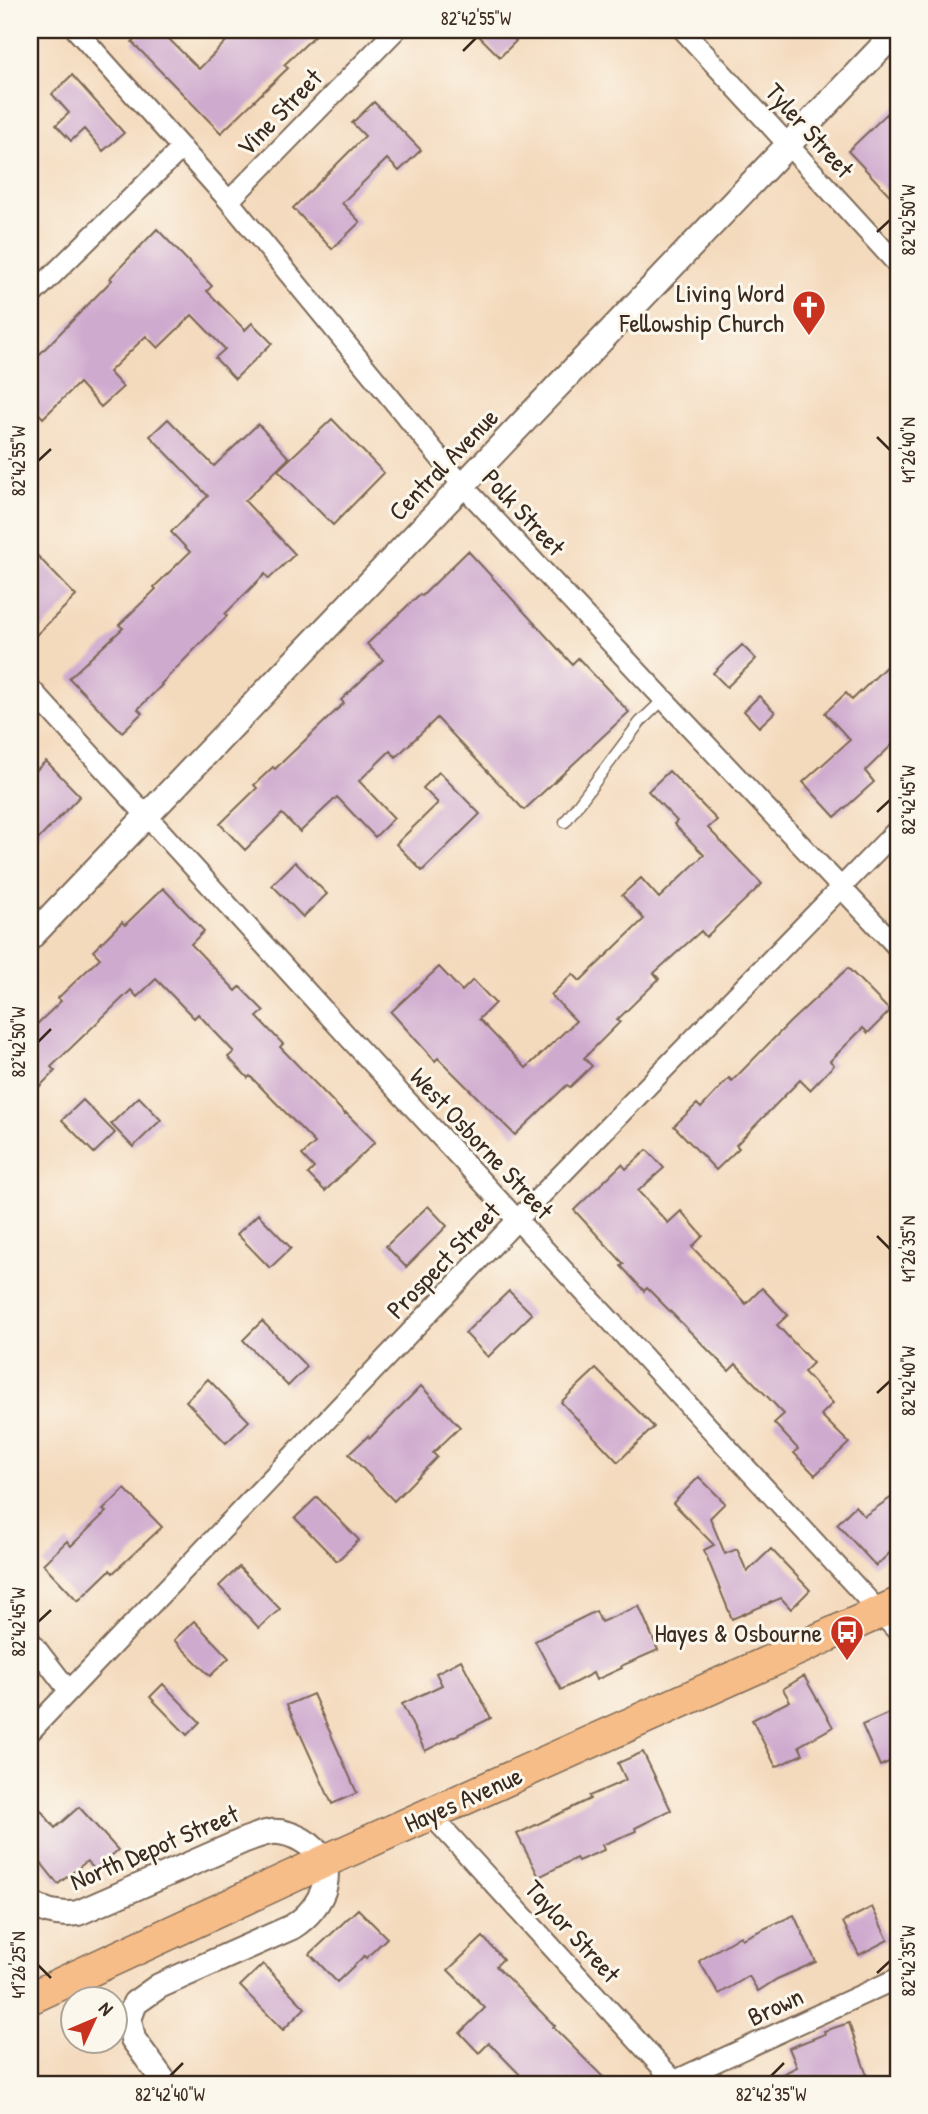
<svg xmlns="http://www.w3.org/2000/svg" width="928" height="2114" viewBox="0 0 928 2114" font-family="'Patrick Hand',sans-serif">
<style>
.building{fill:#cfaacf}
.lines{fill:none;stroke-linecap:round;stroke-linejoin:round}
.service-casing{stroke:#7c6856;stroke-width:13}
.minor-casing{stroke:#7c6856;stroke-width:23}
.tertiary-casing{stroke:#7c6856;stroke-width:28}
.primary-casing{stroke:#7c6856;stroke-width:35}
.service{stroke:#fff;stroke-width:10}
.minor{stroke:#fff;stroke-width:19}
.tertiary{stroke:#fff;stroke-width:24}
.primary{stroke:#f7bd88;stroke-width:32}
.ticks{fill:none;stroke:#3b2a1e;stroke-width:2.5}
.labels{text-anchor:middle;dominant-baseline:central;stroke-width:6;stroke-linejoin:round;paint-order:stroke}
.street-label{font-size:26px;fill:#3b2a1e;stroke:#fbf7ec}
.poi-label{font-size:26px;fill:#3b2a1e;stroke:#fbf7ec;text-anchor:end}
.neatline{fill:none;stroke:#3b2a1e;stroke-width:2.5}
.ticks-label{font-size:18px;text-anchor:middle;fill:#3b2a1e}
</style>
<rect width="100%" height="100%" fill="#fbf7ec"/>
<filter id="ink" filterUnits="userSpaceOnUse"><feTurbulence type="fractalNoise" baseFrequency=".0143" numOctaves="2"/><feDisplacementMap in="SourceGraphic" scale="14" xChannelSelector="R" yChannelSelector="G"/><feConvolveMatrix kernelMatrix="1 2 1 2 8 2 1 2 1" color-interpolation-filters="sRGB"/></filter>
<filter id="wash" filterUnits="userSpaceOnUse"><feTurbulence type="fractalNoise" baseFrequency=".00686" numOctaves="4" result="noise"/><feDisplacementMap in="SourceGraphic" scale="28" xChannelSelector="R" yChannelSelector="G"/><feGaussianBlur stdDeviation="1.57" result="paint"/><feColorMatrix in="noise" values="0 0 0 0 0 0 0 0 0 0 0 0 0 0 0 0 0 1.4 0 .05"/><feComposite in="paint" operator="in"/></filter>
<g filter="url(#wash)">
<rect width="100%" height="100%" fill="#f4dabd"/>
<g id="blocks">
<path class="building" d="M145,30H160L199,69L237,30H321L284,65L288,68L221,133L132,42Z
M473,30H505L516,41L500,57Z
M72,75L124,133L103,151L84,129L71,141L56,125L69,113L52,94Z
M374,102L421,150L399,171L387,159L342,203L360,222L332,249L293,208L365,136L352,123Z
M898,103V204L848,151Z
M157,229L212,286L207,291L245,330L252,323L272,343L235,379L215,358L225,349L192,315L158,348L146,336L109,372L123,387L101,407L79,383L43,418L30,404V364L112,280L110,278Z
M168,419L214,466L258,424L289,458L245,501L295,554L269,579L265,574L225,614L227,616L161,684L162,685L138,709L142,713L122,732L69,678L123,628L119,625L156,589L154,587L190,552L171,532L208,496L150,436Z
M332,419L384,473L333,525L278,470Z
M30,548L76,596L30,641Z
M468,551L572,664L578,658L629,712L524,810L437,718L396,757L390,751L359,781L394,818L375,837L337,797L300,832L282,814L245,850L220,824L257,788L254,785L273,767L275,769L344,703L341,700L383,660L367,644L420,594L422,596Z
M742,645L756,659L727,687L713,673Z
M898,655V739L865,771L874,782L835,817L803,782L850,740L825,713L846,693L852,700Z
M759,696L775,712L759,727L744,711Z
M46,761L80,796L30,848V776Z
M669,771L717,820L708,828L762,884L706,937L701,931L654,973L659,979L617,1020L620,1022L584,1058L592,1066L570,1087L567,1085L515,1135L438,1058L435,1061L391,1012L439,967L462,991L473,980L495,1003L479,1019L526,1068L576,1021L551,995L573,974L580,981L644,919L622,895L641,878L659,898L704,855L674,824L677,821L648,791Z
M439,772L480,814L422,871L396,844L438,803L423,788Z
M295,862L327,894L303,917L272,885Z
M163,888L204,931L191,944L236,991L240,987L264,1011L257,1017L283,1044L280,1047L345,1114L346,1113L375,1142L325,1191L308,1174L314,1168L302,1155L315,1143L250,1076L248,1078L228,1057L234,1052L198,1014L194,1018L156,979L137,997L131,990L51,1067L55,1071L30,1096V1031L61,1001L58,998L100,958L93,951L122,922L125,925Z
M848,968L890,1011L868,1033L863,1028L830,1061L834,1065L810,1090L800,1080L736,1145L739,1148L716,1170L674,1126L697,1104L701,1108L729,1078L732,1081L790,1022Z
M139,1097L161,1120L133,1147L111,1124Z
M83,1100L115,1133L94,1153L62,1120Z
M647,1150L664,1168L638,1191L668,1223L681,1211L703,1236L692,1247L746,1304L762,1288L788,1315L777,1325L813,1363L804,1372L833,1403L821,1415L849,1443L815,1475L794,1453L798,1449L774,1423L784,1414L736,1364L729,1371L647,1288L644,1291L621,1266L624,1264L574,1210L622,1164L626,1169Z
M428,1206L447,1226L406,1267L386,1246Z
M258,1214L291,1248L270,1268L237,1234Z
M509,1291L532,1314L488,1357L465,1333Z
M262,1321L307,1367L288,1386L243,1340Z
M596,1369L654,1427L618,1462L561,1402Z
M208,1379L249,1421L226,1443L186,1401Z
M421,1386L460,1427L433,1453L437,1457L394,1501L349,1454L368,1436L370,1438Z
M699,1477L725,1503L710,1518L725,1554L737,1549L747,1572L771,1549L810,1590L791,1609L781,1598L732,1619L704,1550L714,1545L673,1503Z
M125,1489L162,1527L113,1573L110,1570L78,1601L43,1564L67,1541L71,1546L106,1512L103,1510Z
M898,1493V1545L876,1566L837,1524L855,1506L864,1516Z
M317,1497L359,1540L337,1561L295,1518Z
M239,1567L280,1609L259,1628L219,1586Z
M639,1606L658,1650L621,1666L622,1668L596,1680L593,1673L561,1690L535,1641L596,1611L601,1622Z
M194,1621L229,1658L210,1676L174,1640Z
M461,1660L491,1718L425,1751L402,1704L442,1685L436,1673Z
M804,1676L833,1727L799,1746L803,1754L776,1767L752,1720L790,1701L783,1689Z
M163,1684L200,1722L187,1735L150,1697Z
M313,1694L357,1793L332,1804L287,1705Z
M898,1709V1758L880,1766L862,1725Z
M643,1752L671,1810L635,1828L636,1831L602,1845L604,1850L578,1861L576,1858L539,1877L517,1834L590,1799L589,1796L626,1780L618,1763Z
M30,1797L55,1828L79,1807L118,1850L95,1870L87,1861L58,1884L30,1849Z
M872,1907L888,1940L859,1955L843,1922Z
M358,1909L387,1938L366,1958L364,1956L337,1982L310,1954Z
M794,1915L816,1962L777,1979L758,1991L749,1976L719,1994L699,1961L740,1936L742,1939Z
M483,1937L503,1959L496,1966L555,2026L553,2027L610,2084H529L489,2043L479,2053L460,2033L485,2008L448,1970Z
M263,1964L305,2008L283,2030L240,1986Z
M849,2023L867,2076L842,2084H762L797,2067L789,2048L825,2034L824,2031Z"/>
</g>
</g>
<g filter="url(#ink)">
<use href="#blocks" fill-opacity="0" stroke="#7c6856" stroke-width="2"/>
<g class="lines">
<g class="service-casing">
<path id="service" d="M565,822L640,722L664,699"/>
</g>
<g class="minor-casing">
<path id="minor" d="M76,30L229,201L463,486L898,948
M683,30L898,265
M229,201L396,30
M30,297L182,148
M30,688L350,1039L898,1632
M30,1640L69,1691
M30,1732L518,1219L898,829
M430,1814L677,2084
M674,2081L898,1978"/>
</g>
<g class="tertiary-casing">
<path id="tertiary" d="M30,938L898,30
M30,1903C45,1912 60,1916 78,1913L245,1840C254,1837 262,1833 271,1832C282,1831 293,1835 302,1840C344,1864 324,1907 292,1927L159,1986L135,2003L129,2019L133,2039L166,2084"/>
</g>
<g class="primary-casing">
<path id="primary" d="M30,1998L323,1862L898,1604"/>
</g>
<use href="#service" class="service"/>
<use href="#minor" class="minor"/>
<use href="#tertiary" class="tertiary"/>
<use href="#primary" class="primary"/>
</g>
</g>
<path class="ticks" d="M463,51L476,38M877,232L890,220M877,437L890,450M38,461L51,449M877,812L890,800M38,1042L51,1029M877,1236L890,1249M877,1393L890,1381M38,1622L51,1610M38,1965L51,1978M877,1973L890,1961M170,2076L183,2063M771,2076L784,2063"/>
<defs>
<g id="church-pin" transform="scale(1.75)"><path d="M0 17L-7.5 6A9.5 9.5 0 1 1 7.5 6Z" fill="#c8321e" stroke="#fbf7ec"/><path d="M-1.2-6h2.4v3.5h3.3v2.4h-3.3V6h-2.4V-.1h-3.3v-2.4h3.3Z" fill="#fff"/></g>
<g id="bus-pin" transform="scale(1.75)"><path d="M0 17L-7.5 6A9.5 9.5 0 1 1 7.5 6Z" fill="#c8321e" stroke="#fbf7ec"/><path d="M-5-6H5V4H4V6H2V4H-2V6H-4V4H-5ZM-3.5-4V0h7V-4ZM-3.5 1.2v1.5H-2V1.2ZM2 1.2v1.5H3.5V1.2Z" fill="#fff"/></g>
</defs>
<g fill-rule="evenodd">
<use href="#church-pin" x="809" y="307"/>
<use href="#bus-pin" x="847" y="1632"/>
</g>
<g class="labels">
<g class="street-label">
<text transform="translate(279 112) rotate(-46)">Vine Street</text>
<text transform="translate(810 130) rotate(48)">Tyler Street</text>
<text transform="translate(443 464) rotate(-46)">Central Avenue</text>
<text transform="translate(524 512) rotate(47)">Polk Street</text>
<text transform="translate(482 1143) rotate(47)">West Osborne Street</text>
<text transform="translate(443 1260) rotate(-46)">Prospect Street</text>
<text transform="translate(463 1799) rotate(-24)">Hayes Avenue</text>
<text transform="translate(154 1847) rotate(-23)">North Depot Street</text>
<text transform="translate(573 1931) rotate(48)">Taylor Street</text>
<text transform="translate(775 2006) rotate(-25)">Brown</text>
</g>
<g class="poi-label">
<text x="784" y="292">Living Word<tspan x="784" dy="30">Fellowship Church</tspan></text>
<text x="822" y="1632">Hayes &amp; Osbourne</text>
</g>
</g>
<rect width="928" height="2114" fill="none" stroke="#fbf7ec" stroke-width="77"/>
<g transform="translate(94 2020) rotate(46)"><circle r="33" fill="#fbf7ec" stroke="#aea59a" stroke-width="2"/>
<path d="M0-5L12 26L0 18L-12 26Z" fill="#c8321e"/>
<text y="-10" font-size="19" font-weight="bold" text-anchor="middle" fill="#3b2a1e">N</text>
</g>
<rect x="38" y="38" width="852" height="2038" class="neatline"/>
<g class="ticks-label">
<text x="476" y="25">82°42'55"W</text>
<text transform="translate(909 220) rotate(-90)" y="6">82°42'50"W</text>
<text transform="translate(909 450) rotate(-90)" y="6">41°26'40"N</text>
<text transform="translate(19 461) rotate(-90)" y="6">82°42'55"W</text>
<text transform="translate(909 800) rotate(-90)" y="6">82°42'45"W</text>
<text transform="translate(19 1042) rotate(-90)" y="6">82°42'50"W</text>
<text transform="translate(909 1249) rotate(-90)" y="6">41°26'35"N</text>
<text transform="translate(909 1381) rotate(-90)" y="6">82°42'40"W</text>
<text transform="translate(19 1622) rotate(-90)" y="6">82°42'45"W</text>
<text transform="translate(909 1961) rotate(-90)" y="6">82°42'35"W</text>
<text transform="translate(19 1965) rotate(-90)" y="6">41°26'25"N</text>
<text x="170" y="2101">82°42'40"W</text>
<text x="771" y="2101">82°42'35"W</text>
</g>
</svg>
